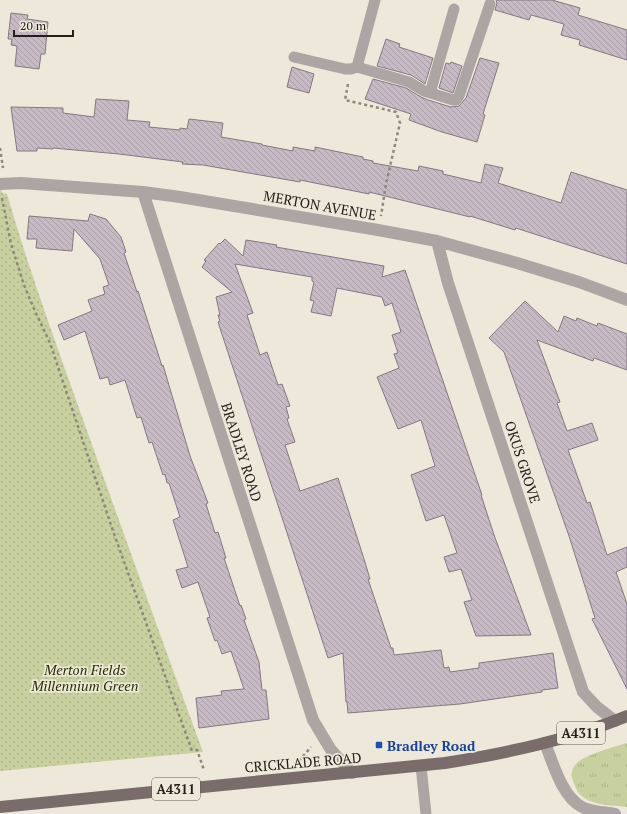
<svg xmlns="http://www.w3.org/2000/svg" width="627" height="814" viewBox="0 0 627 814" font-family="'PT Serif',serif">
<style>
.grass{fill:url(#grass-tufts)}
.park{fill:url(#park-dots)}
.building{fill:url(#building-back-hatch);stroke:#847882}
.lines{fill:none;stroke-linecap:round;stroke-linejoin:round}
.path{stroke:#8b887d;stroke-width:2.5;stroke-dasharray:3 3;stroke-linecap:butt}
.lane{stroke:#ada4a4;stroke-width:11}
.street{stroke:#ada4a4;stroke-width:12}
.primary{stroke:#7a6c6b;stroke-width:12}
.transit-dot{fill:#1a4fb4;stroke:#ede8d9;stroke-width:1.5}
.labels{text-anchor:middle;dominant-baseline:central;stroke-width:3.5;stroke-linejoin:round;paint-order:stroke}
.shield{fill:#ede8d9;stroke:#5f5c53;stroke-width:1}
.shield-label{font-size:13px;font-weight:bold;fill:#22201a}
.street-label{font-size:14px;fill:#22201a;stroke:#ede8d9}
.park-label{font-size:14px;font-style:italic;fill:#2a2e01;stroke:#ede8d9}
.transit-label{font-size:14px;font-weight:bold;fill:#164399;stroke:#ede8d9;text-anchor:start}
</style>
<defs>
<pattern id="grass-tufts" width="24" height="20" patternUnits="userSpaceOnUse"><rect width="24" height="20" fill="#c8d09f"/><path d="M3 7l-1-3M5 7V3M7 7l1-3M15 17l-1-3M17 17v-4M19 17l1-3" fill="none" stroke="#acb288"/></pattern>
<pattern id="park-dots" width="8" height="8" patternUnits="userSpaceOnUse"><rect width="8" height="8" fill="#c8d09f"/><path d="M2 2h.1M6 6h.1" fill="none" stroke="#acb288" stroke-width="1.8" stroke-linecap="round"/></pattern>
<pattern id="building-back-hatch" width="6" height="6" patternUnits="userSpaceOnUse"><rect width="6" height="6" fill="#c7bac5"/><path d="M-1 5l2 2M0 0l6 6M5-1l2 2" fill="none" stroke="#aba0a9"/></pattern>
</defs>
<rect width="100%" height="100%" fill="#ede8d9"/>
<path class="grass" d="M627,743V807C612,805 588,806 578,792C576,789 575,785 573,781C570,774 572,767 578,762C588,754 614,747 627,743Z"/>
<path class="park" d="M0,182L2,193L7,194C27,264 52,332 76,400C118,518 160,635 203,752L0,771Z"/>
<path class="building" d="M496,0H552L580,8L578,15L627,30V60L579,45L580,40L561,35L564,24L531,15L529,20L495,10L497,3Z
M11,13L28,15L27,19L48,22L45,54H41L39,69L15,66L17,46L11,45L12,39H8Z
M386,39L400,44L399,47L433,58L425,84L411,75L377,66Z
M480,58L499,63L483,114L485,115L477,142L442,132L409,120L411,114L365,99L373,79L406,88L421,97L428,100L451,107L459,106L466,98Z
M451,62L462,66L453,93L439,88L446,63L450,64Z
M292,67L314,74L309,93L287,87Z
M96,99L129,101L127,120L150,122L149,127L180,130V128L187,129L189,119L223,123L221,137L262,144V145L293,151V147L315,151V147L363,157V159L373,161V163L418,171L419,166L443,171V174L481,183L485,164L503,168L498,183L561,203L571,172L627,190V264L516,228L515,230L470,216V217L369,192V194L300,180V182L203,165L182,164L183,162L119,154L53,148V149L37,148V151H17L11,107L63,108V113L94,117Z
M90,214L106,219L121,237L126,252L124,253L137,292L138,291L162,366L163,365L168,382L190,456L208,503L206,504L215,533L218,532L226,558H224L240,606L241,605L246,619L244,620L259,662L262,690H266L269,719L199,728L196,698L222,695L221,691L244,689L231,651L222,654L217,640L215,641L207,618L210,617L198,582L182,588L176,570L188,567L173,520L180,517L169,483H167L165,474L163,475L152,442L149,443L141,417L137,418L125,380L110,385L108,377L100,379L85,331L64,340L58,325L92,311L88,300L105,294L103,287L109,285L100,259L74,229L72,251L36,248L37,239H27L29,216L88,221Z
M225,239L243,256L246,240L277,245L276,247L384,266L382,277L405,270L482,495H481L494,535L531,635L476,636L464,602L472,600L461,569L449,572L444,557L457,553L444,515L426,521L411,475L435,466L421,420L398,429L377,377L399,368L394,354L398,353L392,335L401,332L392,303L385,306L382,297L337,288L331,316L311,312L314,301L310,300L314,282L312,281V277L235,264L253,313L247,315L260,355L267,352L278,385L282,384L290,406L286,407L289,418L287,419L295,442L285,445L300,491L338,478L364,559L370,579H368L391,648H393L394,655L441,650L444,668L449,667L450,672L479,668V663L553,653L558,688L542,690V692L460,704L348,713L347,702H346L343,653L328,658L218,322L220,321L218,315H220L216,297L232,292L202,267L206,261L204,260L212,251L219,243L220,244Z
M525,301L558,332L564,316L576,321L577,318L597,326L598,323L627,334V370L594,358L593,361L537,340L560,402L557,403L567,431L592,423L598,440L568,450L587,503L590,502L607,555L627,547V567L616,572L627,604V689L592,619L595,618L569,536L504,352L489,338Z"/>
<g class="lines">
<path class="path" d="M348,84L345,100L396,112L400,123L386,184L381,216
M0,148L3,168
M2,198L11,244L24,285L35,311L50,343L113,531L191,748L192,750H197L204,770
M299,761L311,747"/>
<path class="lane" d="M375,0L357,67L409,82L424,91L453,100H456L459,96L490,4
M294,57L345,69H351L357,67
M430,93L454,9
M421,766L426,814"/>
<path class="street" d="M0,184L21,183L143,192L180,197L378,230L437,241L517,263L579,282L627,300
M143,192L313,720L331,750L352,773
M437,241L448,283L583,692L597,707L615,721
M545,743C553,763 562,797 582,807C592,812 605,812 615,814"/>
<path class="primary" d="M0,807L445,763C507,753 569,740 627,716"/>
</g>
<rect class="transit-dot" x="375" y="741" width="8" height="8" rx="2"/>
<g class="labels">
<g class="shield">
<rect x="557" y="722" width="48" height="22" rx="3"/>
<rect x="152" y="778" width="48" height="22" rx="3"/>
</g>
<g class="shield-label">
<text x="581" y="733">A4311</text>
<text x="176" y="789">A4311</text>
</g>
<g class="street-label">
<text transform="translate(320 205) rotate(10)">MERTON AVENUE</text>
<text transform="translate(242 452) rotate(72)">BRADLEY ROAD</text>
<text transform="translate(523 462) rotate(72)">OKUS GROVE</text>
<text transform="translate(303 762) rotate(-5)">CRICKLADE ROAD</text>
</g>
<g class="park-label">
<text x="85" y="669">Merton Fields<tspan x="85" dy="16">Millennium Green</tspan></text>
</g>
<g class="transit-label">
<text x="387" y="745">Bradley Road</text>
</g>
</g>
<path d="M14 30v6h59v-6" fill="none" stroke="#22201a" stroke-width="2"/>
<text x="20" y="30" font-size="12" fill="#22201a" stroke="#ede8d9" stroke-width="3" paint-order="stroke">20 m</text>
</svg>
